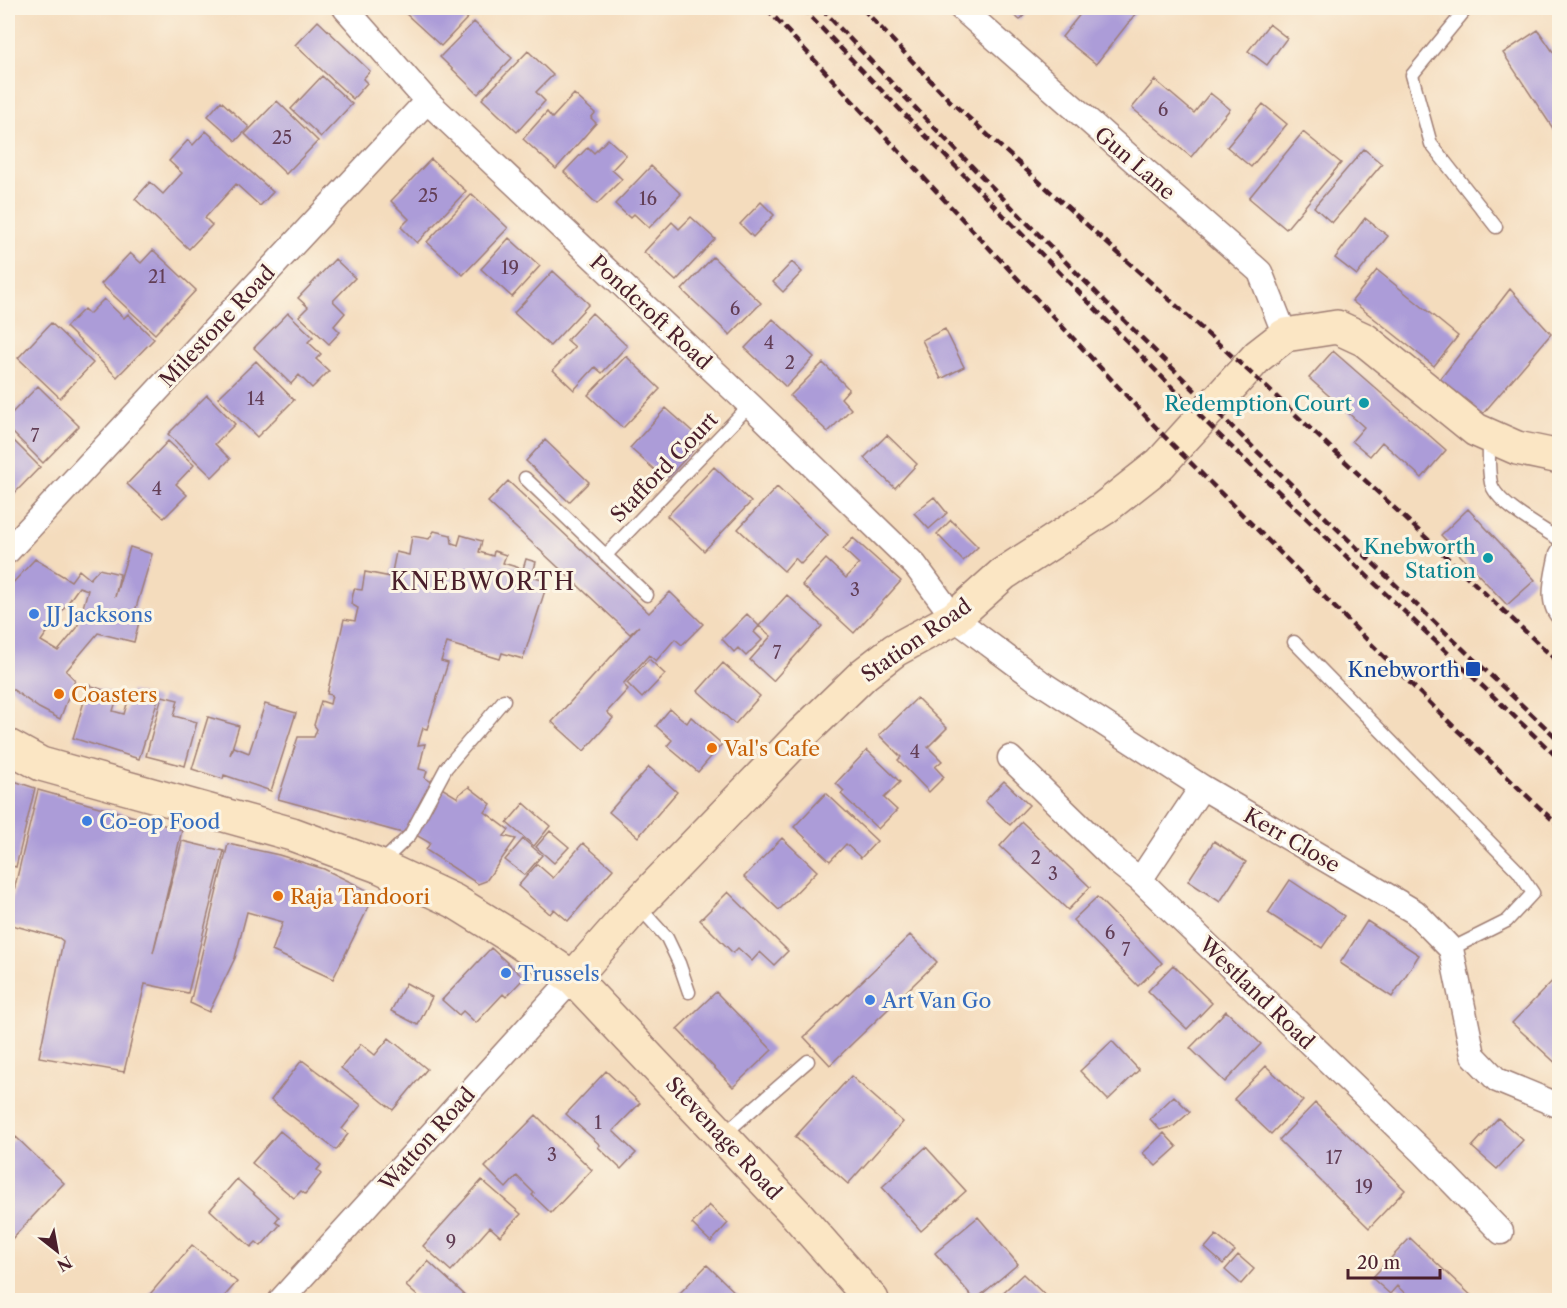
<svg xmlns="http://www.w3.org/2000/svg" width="1567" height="1308" viewBox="0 0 1567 1308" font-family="'Libre Caslon Text',serif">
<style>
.building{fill:#ac9cd8;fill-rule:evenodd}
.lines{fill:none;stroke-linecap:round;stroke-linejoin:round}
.lane-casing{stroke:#9f7e74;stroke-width:15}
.street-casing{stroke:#9f7e74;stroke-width:27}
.secondary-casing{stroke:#9f7e74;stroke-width:36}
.lane{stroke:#fff;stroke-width:12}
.street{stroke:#fff;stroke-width:24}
.secondary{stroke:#fbe6c4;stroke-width:33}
.rail{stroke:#4a1f2b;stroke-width:4.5;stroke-dasharray:9 4.5;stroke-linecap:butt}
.culture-dot{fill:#0f9aa8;stroke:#fcf5e5;stroke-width:2}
.shop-dot{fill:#3f7fe0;stroke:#fcf5e5;stroke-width:2}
.transit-dot{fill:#1a4fb4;stroke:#fcf5e5;stroke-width:2}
.food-dot{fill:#e8710a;stroke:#fcf5e5;stroke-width:2}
.labels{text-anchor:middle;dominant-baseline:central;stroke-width:6;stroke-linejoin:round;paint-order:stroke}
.number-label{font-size:18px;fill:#623e56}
.street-label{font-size:21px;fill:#4a1f2b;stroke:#fcf5e5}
.culture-label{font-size:21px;fill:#0d838f;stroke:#fcf5e5;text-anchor:end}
.shop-label{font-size:21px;fill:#366cbe;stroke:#fcf5e5;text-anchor:start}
.transit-label{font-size:21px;fill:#164399;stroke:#fcf5e5;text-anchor:end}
.food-label{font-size:21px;fill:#c56008;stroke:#fcf5e5;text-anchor:start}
.quarter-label{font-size:24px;letter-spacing:1.5px;fill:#4a1f2b;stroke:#fcf5e5}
</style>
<rect width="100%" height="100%" fill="#fcf5e5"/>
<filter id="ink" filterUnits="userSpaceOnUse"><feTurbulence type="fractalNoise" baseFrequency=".0167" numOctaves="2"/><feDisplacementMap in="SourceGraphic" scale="12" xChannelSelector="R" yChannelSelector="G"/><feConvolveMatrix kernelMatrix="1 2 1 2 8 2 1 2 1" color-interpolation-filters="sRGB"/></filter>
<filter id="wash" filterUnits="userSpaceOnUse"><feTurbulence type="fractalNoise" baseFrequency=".008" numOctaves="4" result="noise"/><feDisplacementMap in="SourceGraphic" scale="24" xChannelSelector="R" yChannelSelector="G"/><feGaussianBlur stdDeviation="1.35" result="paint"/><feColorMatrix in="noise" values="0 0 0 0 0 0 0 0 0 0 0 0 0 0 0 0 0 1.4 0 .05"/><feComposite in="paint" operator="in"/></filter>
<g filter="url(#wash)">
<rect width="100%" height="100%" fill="#f4dcbd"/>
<g id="blocks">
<path class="building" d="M410,8H477L441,46L405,13Z
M1004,8H1030L1020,20Z
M1085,8H1140L1096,64L1062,37Z
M318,21L370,71L363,79L367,83L353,99L295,45Z
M474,22L512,58L478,94L440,57Z
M1269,24L1287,38L1267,65L1248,51Z
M1538,30L1560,62V139L1503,53Z
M528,51L553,75L536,92L545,101L517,132L482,99Z
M322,76L352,104L321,137L291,109Z
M1155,80L1194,113L1210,93L1230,109L1191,157L1132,108Z
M574,94L595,113L591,118L596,123L556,169L523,139L547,112L552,118Z
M221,101L249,127L236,141L208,116Z
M277,101L318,141L286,174L245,134Z
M1263,104L1287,124L1251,167L1227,147Z
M206,131L273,192L260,206L236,184L205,218L212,225L189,249L135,199L150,182L163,194L182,173L169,161L188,140L193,145Z
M1303,132L1341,163L1286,229L1249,198Z
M608,139L626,155L612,170L622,179L597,204L564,172L588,147L594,153Z
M1364,149L1382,164L1332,223L1314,207Z
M431,159L466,191L417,243L401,227L409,219L391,201Z
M651,166L681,194L649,228L634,214L630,218L615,204Z
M472,194L508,228L463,275L427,242Z
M761,202L774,215L753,237L740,224Z
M691,217L715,239L676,281L644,252L672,222L679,229Z
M1365,218L1388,236L1357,275L1335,258Z
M509,238L540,266L512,297L481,269Z
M153,250L196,290L155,334L101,284L130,253L141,263Z
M713,257L761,303L730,335L682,290Z
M335,259L355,278L333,301L345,313L334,326L340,332L329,344L299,316L308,307L298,298Z
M792,262L802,272L783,292L773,282Z
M1377,270L1458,336L1434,366L1352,301Z
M553,271L589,304L550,346L514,313Z
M1510,289L1551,334L1475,423L1435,386Z
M104,299L124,318L128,314L154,339L117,377L66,327L84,309L89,314Z
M288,313L313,337L308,342L321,354L316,359L329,371L312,388L299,375L291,384L254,348Z
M592,313L627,346L602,373L595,367L574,390L553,370L575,347L567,340Z
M773,319L814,357L786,387L745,348Z
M51,323L93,363L60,398L18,358Z
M945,329L964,367L941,379L922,340Z
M1333,351L1446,450L1422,478L1382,442L1370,456L1352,441L1364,427L1309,378Z
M626,356L660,389L623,428L588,395Z
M256,361L294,400L257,437L218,398Z
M823,363L849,389L841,398L851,409L828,432L790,396Z
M38,386L79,426L43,463L8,428V417Z
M207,395L235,424L215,444L230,459L212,477L168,434Z
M666,408L702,440L666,480L630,448Z
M8,435L40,467L8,500Z
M887,435L917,464L895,488L864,458Z
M545,440L589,482L569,502L526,461Z
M168,441L194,465L176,484L187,495L164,518L127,484Z
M714,467L751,502L704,551L667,516Z
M508,481L649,613L670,592L703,624L682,645L675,639L656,661L649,655L623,684L628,689L607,712L613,718L584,751L552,722L639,626L630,634L488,502Z
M777,487L828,535L801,564L795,558L784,571L738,529Z
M934,497L947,513L929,529L914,513Z
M1468,509L1535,580L1507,605L1441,535Z
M951,520L978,547L963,561L937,534Z
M434,531L451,535L452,543L458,545L461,535L482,541L479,552L493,556L494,551L506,555L503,563L523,569L526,559L536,562L532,576L548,581L523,659L502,653L500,659L447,643L441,661L448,663L427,729L423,728L418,745L425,744L419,769L427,771L425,778L458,798V795L469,787L491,804L485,812L509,830L504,836L516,839L486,881L478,884L426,850L430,843L411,832L410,835L278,799L298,737H314L317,729L314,725L321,701L330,704L332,695L327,694L344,619L355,621L358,608L351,604L354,589L362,590L365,572L391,577L396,552L409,555L412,536L429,539Z
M853,538L901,581L854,633L802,585L826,559L846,578L859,564L843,549Z
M130,547L152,554L133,618L111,611L110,615L139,622L134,642L98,633L66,671L75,680L60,719L39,708L8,686V588L35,559L71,581L79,570L90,579L99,569L120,574L115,597ZM79,587L88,590L77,628L58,651L41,641Z
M787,595L822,626L773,681L750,660L771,636L759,626Z
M747,614L759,626L754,632L762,640L746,656L738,648L734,652L722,639Z
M649,659L665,674L642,698L627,683Z
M723,663L760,696L735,724L698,691Z
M89,685L118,695L113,711L124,714L131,691L158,699L139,759L73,738Z
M162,696L178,700L174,716L197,722L185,766L146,756Z
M917,698L947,728L928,747L942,761L935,767L944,777L929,792L898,760L901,757L879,735Z
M265,704L296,713L271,791L224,775L223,779L192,769L208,717L239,726L230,755L234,747L249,753Z
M670,709L687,723L691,717L722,744L698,772L667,746L672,740L656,726Z
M867,750L900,782L884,798L897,810L878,829L841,794L844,791L836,783Z
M649,767L677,792L638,837L609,812Z
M8,779L35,788L16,867L8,865Z
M1004,781L1029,805L1010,825L985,801Z
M38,790L182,830L153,953L182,841L224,851L188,993L145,984L124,1072L39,1057L63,941L59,938L8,924V915Z
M826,793L877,841L861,858L846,844L830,861L794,827Z
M524,803L550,826L534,846L507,823Z
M1022,822L1090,887L1068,910L1000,846Z
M550,831L569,847L554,863L536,847Z
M782,838L817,871L779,910L744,877Z
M523,839L542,855L525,875L505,860Z
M1214,841L1246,862L1220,902L1188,881Z
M583,843L613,869L568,921L554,909L550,914L518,886L537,864L553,878Z
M228,844L279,855L324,869L375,894L333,979L272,951L283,922L247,912L235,958L209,1012L190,1003Z
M1290,880L1344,916L1322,948L1268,913Z
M728,892L788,951L774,965L760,952L752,961L738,948L733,953L700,920Z
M1097,897L1162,963L1138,986L1073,920Z
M1367,921L1419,955L1392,997L1340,963Z
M910,935L937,962L830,1065L804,1037Z
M491,948L524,978L506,997L503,994L476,1023L463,1011L459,1015L442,1000Z
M1173,965L1212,1003L1187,1029L1148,991Z
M1560,973V1067L1512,1023Z
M406,983L432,997L418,1025L391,1011Z
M716,992L772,1050L733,1087L677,1029Z
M1226,1011L1261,1044L1225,1082L1190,1048Z
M389,1038L427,1069L393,1110L341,1068L361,1044L375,1055Z
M1112,1041L1139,1070L1108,1100L1080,1071Z
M302,1060L361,1105L342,1129L348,1134L336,1150L271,1100Z
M1266,1066L1303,1101L1271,1134L1234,1099Z
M606,1071L640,1103L613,1131L636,1153L621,1169L598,1147L600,1145L566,1114Z
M851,1076L903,1122L848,1184L795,1137Z
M1174,1096L1190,1112L1174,1126L1160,1130L1150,1119Z
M1315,1103L1405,1190L1369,1228L1279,1140Z
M536,1115L592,1170L551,1213L532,1195L534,1193L517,1176L506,1188L485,1167Z
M1498,1118L1523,1140L1497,1169L1472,1147Z
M280,1131L321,1165L317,1170L321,1174L305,1194L301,1191L294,1198L252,1163Z
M1164,1133L1177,1147L1156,1166L1143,1153Z
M16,1137L64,1183L8,1243V1146Z
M926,1147L966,1191L921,1231L882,1187Z
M237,1179L279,1217L275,1222L280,1225L261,1246L256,1242L251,1247L210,1210Z
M482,1180L521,1214L500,1236L490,1227L451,1271L423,1246Z
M709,1205L728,1223L711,1242L692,1224Z
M978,1217L1018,1264L975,1300L935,1253Z
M1216,1235L1235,1251L1223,1264L1205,1248Z
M1410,1238L1445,1271L1476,1300H1412L1397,1286L1390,1294L1372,1278Z
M192,1245L237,1282L221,1300H145Z
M1238,1255L1254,1269L1241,1284L1225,1270Z
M428,1261L467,1297L463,1300H422L406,1286Z
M707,1265L742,1299L740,1300H685L679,1294Z
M1023,1274L1050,1300H995Z"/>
</g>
</g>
<g filter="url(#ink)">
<use href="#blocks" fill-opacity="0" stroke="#9f7e74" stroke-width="1.5"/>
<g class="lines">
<g class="lane-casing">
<path id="lane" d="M1467,8L1412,75L1431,144L1496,227
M1489,440C1489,454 1488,469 1491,483C1496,504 1542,528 1560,540
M525,478L647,595
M1560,546L1556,553C1552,574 1542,604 1560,620
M605,556L750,405
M1294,642L1518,871L1533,893L1507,921L1451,949
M381,863L410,835L446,768L504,700
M639,907L667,938L679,963L689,992
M723,1135L808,1061"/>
</g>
<g class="street-casing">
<path id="street" d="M345,8L427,101L750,405L915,565L954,618L1040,682L1202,787L1415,912L1451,949L1473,1055L1497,1080L1560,1106
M961,8L1260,272L1285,335
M8,551L427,101
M1010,758L1116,861L1140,880L1424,1153L1501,1232
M1140,880L1202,787
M281,1300L573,978"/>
</g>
<g class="secondary-casing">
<path id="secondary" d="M8,746L41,764L292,834L379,866L454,901L515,939L573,978L798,1216L872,1300
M573,978L637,905L803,733L864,674L895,650L954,618L1003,574L1103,509L1160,464L1258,356L1285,335L1337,327L1365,340L1476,430L1517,448L1560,457"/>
</g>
<use href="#lane" class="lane"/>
<use href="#street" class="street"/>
<use href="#secondary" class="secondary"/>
<path class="rail" d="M766,8L1163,435L1454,727L1560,827
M802,8L911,121L1217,433L1560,760
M821,8C1058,262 1308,503 1560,741
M862,8L949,100L1264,385L1560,664"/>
</g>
</g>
<g class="culture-dot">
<circle cx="1364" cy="403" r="6"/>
<circle cx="1488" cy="558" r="6"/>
</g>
<g class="shop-dot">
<circle cx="34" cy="614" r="6"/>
<circle cx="87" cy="821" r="6"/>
<circle cx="506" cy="973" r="6"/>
<circle cx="870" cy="1000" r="6"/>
</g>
<rect class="transit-dot" x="1465" y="661" width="16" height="16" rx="3"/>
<g class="food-dot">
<circle cx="59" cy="694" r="6"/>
<circle cx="712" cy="748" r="6"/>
<circle cx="278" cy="896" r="6"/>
</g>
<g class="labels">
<g class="number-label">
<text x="1163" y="110">6</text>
<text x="282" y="138">25</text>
<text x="428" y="196">25</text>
<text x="648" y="199">16</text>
<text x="510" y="268">19</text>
<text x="157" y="277">21</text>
<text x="735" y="309">6</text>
<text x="769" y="343">4</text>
<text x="790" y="363">2</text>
<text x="256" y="399">14</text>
<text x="35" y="436">7</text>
<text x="157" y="489">4</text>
<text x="855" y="590">3</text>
<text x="777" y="653">7</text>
<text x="915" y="752">4</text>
<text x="1036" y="858">2</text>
<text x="1053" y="874">3</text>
<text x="1110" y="933">6</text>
<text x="1126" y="950">7</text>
<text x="598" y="1123">1</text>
<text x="552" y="1155">3</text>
<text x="1334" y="1158">17</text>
<text x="1364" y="1187">19</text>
<text x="451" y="1242">9</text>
</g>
<g class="street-label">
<text transform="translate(1135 163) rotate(41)">Gun Lane</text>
<text transform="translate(651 312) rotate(43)">Pondcroft Road</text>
<text transform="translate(217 326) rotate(-47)">Milestone Road</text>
<text transform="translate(664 467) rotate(-46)">Stafford Court</text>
<text transform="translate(916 640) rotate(-35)">Station Road</text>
<text transform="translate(1292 840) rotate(30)">Kerr Close</text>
<text transform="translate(1257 993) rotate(44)">Westland Road</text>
<text transform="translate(724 1138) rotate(47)">Stevenage Road</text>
<text transform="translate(427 1139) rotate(-48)">Watton Road</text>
</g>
<g class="culture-label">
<text x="1352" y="403">Redemption Court</text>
<text x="1476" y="546">Knebworth<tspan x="1476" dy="24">Station</tspan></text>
</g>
<g class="shop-label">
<text x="46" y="614">JJ Jacksons</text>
<text x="99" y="821">Co-op Food</text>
<text x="518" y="973">Trussels</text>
<text x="882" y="1000">Art Van Go</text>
</g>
<g class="transit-label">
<text x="1460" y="669">Knebworth</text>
</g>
<g class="food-label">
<text x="71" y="694">Coasters</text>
<text x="724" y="748">Val's Cafe</text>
<text x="290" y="896">Raja Tandoori</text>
</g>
<g class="quarter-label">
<text x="483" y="581">KNEBWORTH</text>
</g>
</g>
<rect width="1567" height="1308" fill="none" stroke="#fcf5e5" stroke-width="30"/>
<g transform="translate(57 1251) rotate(149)" stroke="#fcf5e5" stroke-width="4.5" paint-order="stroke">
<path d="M0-4.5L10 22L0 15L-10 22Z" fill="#4a1f2b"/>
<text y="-9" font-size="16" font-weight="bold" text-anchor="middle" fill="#4a1f2b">N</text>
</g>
<path d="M1348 1269v9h92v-9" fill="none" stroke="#4a1f2b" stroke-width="3"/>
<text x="1357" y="1269" font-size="18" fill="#4a1f2b" stroke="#fcf5e5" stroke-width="4.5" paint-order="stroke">20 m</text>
</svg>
